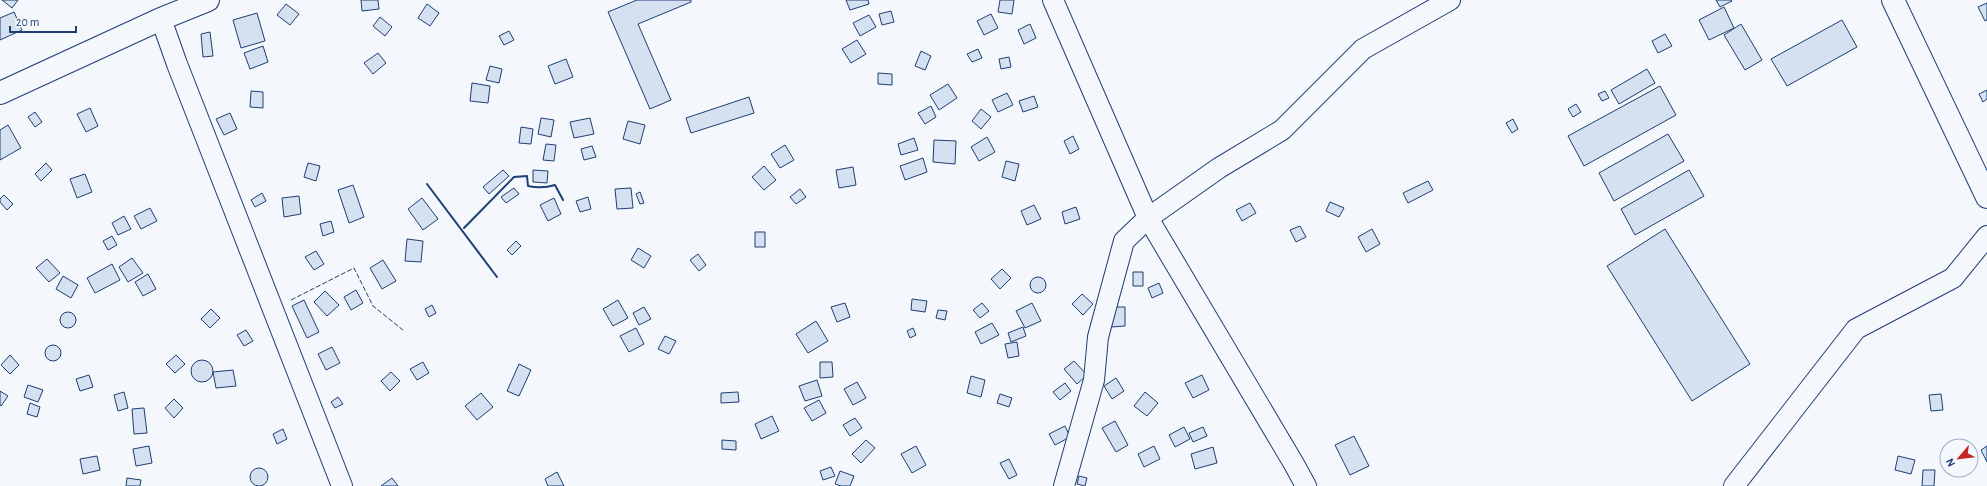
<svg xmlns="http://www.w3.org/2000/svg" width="1987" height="486" viewBox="0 0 1987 486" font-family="'Alegreya Sans',sans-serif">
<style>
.building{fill:#d5e0f0;stroke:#1d3f73}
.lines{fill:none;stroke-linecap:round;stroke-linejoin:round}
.street-casing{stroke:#1d3f73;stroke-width:22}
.secondary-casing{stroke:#1d3f73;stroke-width:24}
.street{stroke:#f4f7fb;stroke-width:20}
.secondary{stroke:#f4f7fb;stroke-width:22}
.fence{stroke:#1d3f73;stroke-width:1;stroke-dasharray:5 2;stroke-linecap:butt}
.wall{stroke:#1d3f73;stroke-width:2}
</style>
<rect width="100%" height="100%" fill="#f4f7fb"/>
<path class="building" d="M2,0H18L12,8Z
M361,0H378L379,9L362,11Z
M637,0H691V2L638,24L671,100L650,109L608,12Z
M846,0H868L869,4L850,10Z
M1000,0H1014L1012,14L998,12Z
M1716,0H1731L1732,1L1720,7Z
M1987,3V20L1985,21L1978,7Z
M286,4L299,14L290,25L277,15Z
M427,4L439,13L430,26L418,18Z
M1724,7L1734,28L1709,40L1699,20Z
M891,11L894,22L882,25L879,14Z
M14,12L22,30L0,40V18Z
M257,13L265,41L241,48L233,20Z
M991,14L998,28L984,35L977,21Z
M869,15L876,27L860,36L853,23Z
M380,17L392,27L385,36L373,26Z
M1842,20L1857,47L1787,86L1771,59Z
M1030,24L1036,38L1024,44L1018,30Z
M1741,24L1762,60L1745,70L1724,35Z
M509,31L514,40L504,45L499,36Z
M210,32L213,56L203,57L201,34Z
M1665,34L1672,46L1658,53L1652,41Z
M857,40L866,54L851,63L842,49Z
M263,46L268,62L250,69L244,53Z
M978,49L982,58L972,62L967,54Z
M921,51L931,56L925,70L915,66Z
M378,53L386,63L373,74L364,63Z
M1009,57L1011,67L1001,69L999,59Z
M566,59L573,77L555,84L548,66Z
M490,66L502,69L499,83L486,80Z
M1647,69L1655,83L1619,104L1611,90Z
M878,73L892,74V85L878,84Z
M472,83L490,86L488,103L470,101Z
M948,84L957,98L939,110L930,95Z
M1660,86L1676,115L1584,166L1568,136Z
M1987,90V99L1983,102L1979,94Z
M251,91L263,92V108L250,107Z
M1605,91L1609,98L1602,101L1598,94Z
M1007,93L1013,105L998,112L992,100Z
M1034,96L1038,107L1023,112L1019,101Z
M749,97L754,113L691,133L686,118Z
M1576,104L1581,112L1573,117L1568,109Z
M931,106L936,117L925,124L918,113Z
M90,108L98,126L86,132L77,114Z
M981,109L991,117L981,129L972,121Z
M35,112L42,122L35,127L28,117Z
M230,113L237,129L224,135L216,119Z
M541,118L554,120L551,137L538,134Z
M590,118L594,134L574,138L570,122Z
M1513,119L1518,129L1512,133L1506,123Z
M628,121L645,125L640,144L623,139Z
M8,125L21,148L0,160V130Z
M521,127L533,129L531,144L519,143Z
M1668,134L1684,161L1614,201L1599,173Z
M1073,136L1079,149L1070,154L1064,141Z
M987,137L995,152L979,161L971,147Z
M914,138L918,150L901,155L898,144Z
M934,140L956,141L955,164L933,162Z
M546,144L556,145L554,161L543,160Z
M785,145L794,160L780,168L771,154Z
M592,146L596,157L584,160L581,149Z
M923,158L927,172L905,180L900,166Z
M1006,161L1019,164L1015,181L1002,177Z
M46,163L52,170L41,181L35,174Z
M308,163L320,166L316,181L304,177Z
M764,166L776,180L764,190L752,177Z
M853,167L856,185L839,188L836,170Z
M503,170L509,176L489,194L483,187Z
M533,170L548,171L547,183L533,182Z
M1689,170L1704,196L1635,235L1621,209Z
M85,174L92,192L77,198L70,179Z
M1428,181L1433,190L1408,203L1403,193Z
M353,185L364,217L349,223L338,190Z
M514,188L519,194L506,203L501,197Z
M631,188L633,208L617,209L615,189Z
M800,189L806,197L796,204L790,197Z
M640,192L644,203L640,204L636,194Z
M262,193L266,201L255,207L251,200Z
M4,195L13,204L7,210L0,202V199Z
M299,196L301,214L284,217L282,198Z
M588,197L591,209L580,212L576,201Z
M422,198L438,219L423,230L408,209Z
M554,198L561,214L548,221L540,205Z
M1330,202L1344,208L1339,217L1326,211Z
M1250,203L1256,213L1242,221L1236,210Z
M1034,205L1041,219L1027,225L1021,211Z
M1076,207L1080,219L1065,224L1062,212Z
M150,208L157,221L141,229L134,216Z
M124,216L131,229L118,235L112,223Z
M331,221L334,232L323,236L320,224Z
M1300,226L1306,237L1296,242L1290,230Z
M1372,229L1380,244L1366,252L1358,237Z
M1665,229L1750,364L1692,401L1607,266Z
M755,232H765V247H755Z
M112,236L117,245L108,250L103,241Z
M407,239L423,241L421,262L405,261Z
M516,241L521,246L512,255L507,250Z
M638,248L651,256L644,268L631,260Z
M316,251L324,264L314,270L305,257Z
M698,254L706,265L699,271L690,260Z
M132,258L143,273L128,282L119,267Z
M47,259L60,273L49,282L36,268Z
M383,260L396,281L382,289L370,268Z
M112,264L120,280L95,293L87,278Z
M1002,269L1011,278L1000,289L991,279Z
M1133,272H1143V286H1133Z
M148,274L156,289L143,296L135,282Z
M63,276L78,285L71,298L56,289Z
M1030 285a8 8 0 1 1 16 0a8 8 0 1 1-16 0Z
M1159,283L1163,293L1152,298L1148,288Z
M356,290L363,303L351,310L344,297Z
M325,291L339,305L327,316L314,302Z
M1082,294L1093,304L1083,315L1072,304Z
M912,299L927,301L925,312L911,310Z
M304,300L319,332L307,338L292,306Z
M618,300L628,318L613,326L603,309Z
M845,303L850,317L837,322L831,307Z
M982,303L989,311L980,318L973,310Z
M1032,303L1041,321L1025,328L1016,311Z
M432,305L436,313L429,317L425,309Z
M644,307L651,319L639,325L633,313Z
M1110,307H1125V326L1111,327Z
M211,309L220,318L210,328L201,319Z
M938,310L947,311L945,320L936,318Z
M60 320a8 8 0 1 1 16 0a8 8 0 1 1-16 0Z
M816,321L828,341L808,353L796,334Z
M992,323L999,335L981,344L975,332Z
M1023,327L1026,336L1011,342L1008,333Z
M636,328L644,344L629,352L620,336Z
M913,328L916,335L910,338L907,331Z
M246,330L253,341L244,346L237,335Z
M665,336L676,341L669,354L658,349Z
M1017,342L1019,356L1008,358L1005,344Z
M45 353a8 8 0 1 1 16 0a8 8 0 1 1-16 0Z
M332,347L340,363L326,370L318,354Z
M10,355L19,365L10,374L1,365Z
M176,355L185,364L175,373L166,364Z
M191 371a11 11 0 1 1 22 0a11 11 0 1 1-22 0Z
M1074,361L1087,375L1077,384L1064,369Z
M423,362L429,373L417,380L410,369Z
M820,362H832L833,377L820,378Z
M519,364L531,370L519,396L507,391Z
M233,370L236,386L216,388L213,372Z
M391,372L400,381L390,391L381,381Z
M89,375L93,387L80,391L76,379Z
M1202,375L1209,390L1193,398L1185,383Z
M971,376L985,380L981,397L967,393Z
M1116,378L1124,391L1112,399L1104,386Z
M817,380L822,396L805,401L799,386Z
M857,382L866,398L853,405L844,389Z
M1065,383L1071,391L1060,400L1053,392Z
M28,385L43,390L38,402L24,397Z
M0,391L8,396L1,406L0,405Z
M124,392L128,408L118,411L114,395Z
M738,392L739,402L721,403V393Z
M1145,392L1158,403L1147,416L1134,406Z
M481,393L493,407L477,420L465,406Z
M1000,394L1012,398L1009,407L997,403Z
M1941,394L1943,410L1931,411L1929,395Z
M338,397L343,404L335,408L331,402Z
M174,399L183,408L174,418L165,408Z
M819,400L826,413L812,421L804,408Z
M30,403L40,407L37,417L27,414Z
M144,408L147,433L134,434L132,409Z
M772,416L779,431L761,439L755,424Z
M855,418L862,428L850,436L843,425Z
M1115,421L1128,445L1116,452L1102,428Z
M1065,426L1070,437L1055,445L1049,434Z
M1184,427L1190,439L1175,447L1169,435Z
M1203,427L1207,436L1193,442L1189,433Z
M283,429L287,439L277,444L273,434Z
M1354,436L1369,466L1350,475L1335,445Z
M722,440L736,441V450L722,449Z
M866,440L875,448L861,463L852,454Z
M149,446L152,463L136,466L133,449Z
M916,446L926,465L912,473L901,454Z
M1154,446L1160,459L1144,467L1138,454Z
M1987,446V462L1981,450Z
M1213,447L1217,463L1195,469L1191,454Z
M97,456L100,470L83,474L80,459Z
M1898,456L1915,460L1911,474L1895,470Z
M1009,459L1017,475L1009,479L1000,463Z
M831,467L835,476L823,480L820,471Z
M250 477a9 9 0 1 1 18 0a9 9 0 1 1-18 0Z
M1923,470H1935L1934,486H1922Z
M840,471L854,476L850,486H841L835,484Z
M557,472L564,486H548L545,479Z
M1079,476L1087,478L1085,486L1077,484Z
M127,478L141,480L140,486H126Z
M392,478L398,486H381Z"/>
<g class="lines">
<g class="street-casing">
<path id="street" d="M1053,0L1148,218L1294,464L1306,486
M161,19L177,64L342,486
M1064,486L1094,380L1098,337L1124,241L1148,218L1219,168L1282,130L1363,49L1450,0
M1734,486L1856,329L1953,278L1987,236"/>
</g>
<g class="secondary-casing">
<path id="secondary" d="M1893,0L1987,197
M0,93L161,19L208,0"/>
</g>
<use href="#street" class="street"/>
<use href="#secondary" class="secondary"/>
<path class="fence" d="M291,300L354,268L373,306L403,330"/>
<path class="wall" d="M427,184L497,277
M464,228L514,177L527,176L528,186C538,188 545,188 555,185L563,200"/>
</g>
<g transform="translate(1959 458) rotate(242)"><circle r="19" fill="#f4f7fb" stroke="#9eadc5"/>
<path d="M0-3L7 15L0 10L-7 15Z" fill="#c62828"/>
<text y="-6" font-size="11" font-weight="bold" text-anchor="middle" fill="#1d3f73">N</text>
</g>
<path d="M10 26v6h66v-6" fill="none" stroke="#1d3f73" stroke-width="2"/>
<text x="16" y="26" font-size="12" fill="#1d3f73" stroke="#f4f7fb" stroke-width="3" paint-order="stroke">20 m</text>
</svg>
